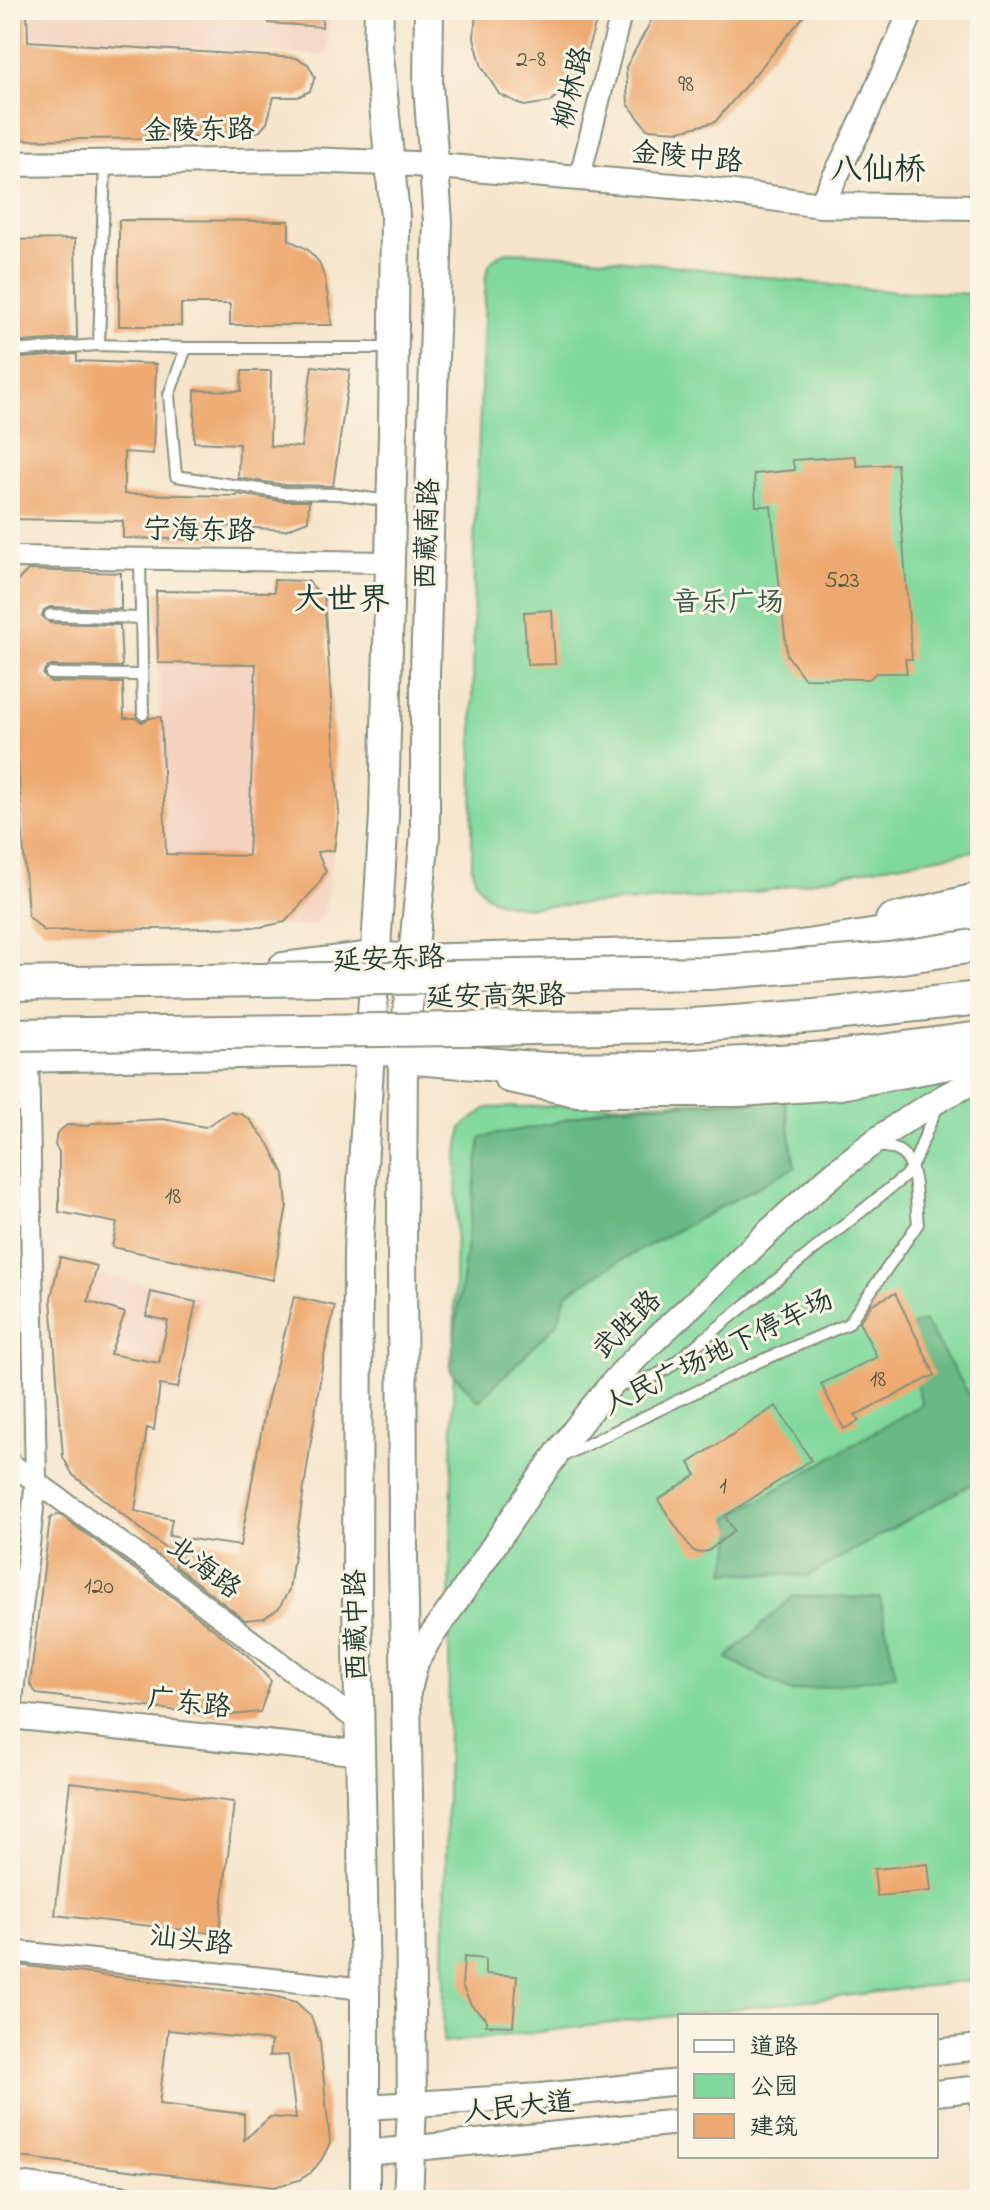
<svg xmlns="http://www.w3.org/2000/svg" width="990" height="2210" viewBox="0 0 990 2210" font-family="'Indie Flower','LXGW WenKai TC',sans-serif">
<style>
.built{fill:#f4d3c1}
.green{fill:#80d89c;stroke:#508a68;stroke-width:2}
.forest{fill:#68b884;stroke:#447a5c;stroke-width:2}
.building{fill:#eda96f;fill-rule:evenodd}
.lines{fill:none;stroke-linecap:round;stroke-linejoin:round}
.service-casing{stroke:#8a9180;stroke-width:14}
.minor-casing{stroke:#8a9180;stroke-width:24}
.tertiary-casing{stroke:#8a9180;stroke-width:28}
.secondary-casing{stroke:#8a9180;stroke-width:32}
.primary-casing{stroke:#8a9180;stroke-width:34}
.trunk-casing{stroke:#8a9180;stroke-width:36}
.service{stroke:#fff;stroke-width:10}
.minor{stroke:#fff;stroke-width:20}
.tertiary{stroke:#fff;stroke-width:24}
.secondary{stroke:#fff;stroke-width:28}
.primary{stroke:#fff;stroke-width:30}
.trunk{stroke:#fff;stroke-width:32}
.trunk-bridge-casing{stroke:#8a9180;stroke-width:36;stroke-linecap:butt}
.trunk-bridge{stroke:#fff;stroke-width:32}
.labels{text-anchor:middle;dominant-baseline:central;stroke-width:6;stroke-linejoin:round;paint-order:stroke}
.number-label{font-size:24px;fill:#525843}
.street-label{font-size:28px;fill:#1f3d34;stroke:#fcf5e5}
.park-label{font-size:28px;fill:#325c49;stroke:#fcf5e5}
.quarter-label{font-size:32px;fill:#1f3d34;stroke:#fcf5e5}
</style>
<rect width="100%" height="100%" fill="#fcf5e5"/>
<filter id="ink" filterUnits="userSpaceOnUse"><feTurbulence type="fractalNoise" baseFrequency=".0125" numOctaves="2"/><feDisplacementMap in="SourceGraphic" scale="16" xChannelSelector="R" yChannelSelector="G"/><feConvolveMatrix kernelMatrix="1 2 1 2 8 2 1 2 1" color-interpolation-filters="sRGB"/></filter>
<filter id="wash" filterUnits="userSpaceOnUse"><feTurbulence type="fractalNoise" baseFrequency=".006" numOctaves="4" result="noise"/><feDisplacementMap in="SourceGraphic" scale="32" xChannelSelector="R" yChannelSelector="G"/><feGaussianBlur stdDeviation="1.8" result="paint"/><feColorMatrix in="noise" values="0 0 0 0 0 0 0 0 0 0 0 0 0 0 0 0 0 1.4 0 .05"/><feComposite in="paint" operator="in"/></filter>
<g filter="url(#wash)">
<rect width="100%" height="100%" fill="#f6e5cc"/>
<path class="built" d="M31,10H330L327,56L31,36Z
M274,580L307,581L324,598L339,813L325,910L314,925L168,929L156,591L274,592Z
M60,1256L97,1266L96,1274L202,1297L182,1394L108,1379L118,1356L111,1353L125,1313L75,1296L73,1303L51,1297Z"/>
<path class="green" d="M508,252C625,255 741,276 857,288C898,293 939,292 980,294V850L874,868L770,890L719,897L529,907C500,904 477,900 472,866L474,548L486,275C490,260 494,256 508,252Z
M980,1077V1980L443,2043L457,1158L462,1127L487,1108L799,1098Z"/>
<path class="forest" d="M785,1100L795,1167L614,1264L566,1294L558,1322L479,1401L450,1370L481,1137L550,1124L608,1107Z
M924,1321L980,1412V1479L808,1576L725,1572L734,1533L728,1518L922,1404L901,1330Z
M793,1596L880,1598L896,1675L791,1692L727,1658Z"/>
<g id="blocks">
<path class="building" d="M10,10H27L28,41L296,58L308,64L315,77L310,91L298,97H274L267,123L260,131L238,137L10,140Z
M269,10H323L322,27L269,23Z
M476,10H600L586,54L573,81L550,102L524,106L499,94L482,67L474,38Z
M657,10H809L715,122L679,131L647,129L628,104L626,67Z
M119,220L289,221V240L307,249L319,262L325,279L332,325H230V304H181V326H119Z
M75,239L77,338L10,343V240Z
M77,354V361L156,364L153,454L124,452V494L237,496V494L283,501H309L308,521L285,530L226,526L225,540L123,538V521L10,519V359Z
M312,366L350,370L333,486L285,485L238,478L239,444L194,442L195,390L241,391L242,371H271L270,446L301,447Z
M855,456L857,466L897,464L912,659H905L907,673H876L869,679L804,678L787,655L771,506H756L754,474L795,470L792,460Z
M28,570L121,573V609L50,607L44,610L42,616L50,623L120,625L122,667L51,666L45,669L43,675L51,682L123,683L124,718H136L142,722L150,718L161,717L166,854L248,856L256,664L158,663L156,591L274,592V580L308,581L324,598L339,813L334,850L317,852L326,871L317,886L285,922L261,927L44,931L28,916L10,638V589Z
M552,610L555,664L527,665L524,612Z
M230,1112L241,1114L250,1120L269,1144L284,1174L287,1206L273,1280L112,1247L117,1223L59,1212V1152L55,1145L57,1133L67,1125L89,1126L92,1123L163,1119L205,1127Z
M60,1257L97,1266L88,1301L125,1313L110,1354L159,1363L168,1321L146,1316L151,1292L196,1302L178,1388L160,1385L154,1430L147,1428L135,1511L172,1519L169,1536L240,1546L266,1406L294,1297L335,1306L323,1360L289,1590L279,1608L264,1618L245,1620L175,1566L176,1557L73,1475L63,1457L51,1298Z
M895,1293L935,1375L855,1415L859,1421L844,1429L821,1384L877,1357L859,1322L872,1304Z
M776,1406L811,1460L725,1516L734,1531L708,1551L699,1553L692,1550L658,1500L696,1475L689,1463Z
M59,1514L170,1595L248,1656L271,1681L260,1712L221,1716L37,1694L30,1684L50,1518Z
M70,1782L234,1802L219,1934L55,1915Z
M928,1864L931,1891L877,1896L874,1869Z
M464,1957L485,1959V1974L517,1976L513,2026L486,2025V2019L471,2005L462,1986Z
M10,1964L273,1996L296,2002L311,2016L320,2042L330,2143L322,2159L312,2172L299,2180L274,2187L10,2156ZM168,2030L271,2041L269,2056L288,2055L296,2119L270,2117L244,2140V2114L159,2104Z"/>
</g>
</g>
<g filter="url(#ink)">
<use href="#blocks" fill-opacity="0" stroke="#8a9180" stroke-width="2"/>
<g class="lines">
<g class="service-casing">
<path id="service" d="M105,163L99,345L186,348
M10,351L99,345
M388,501L339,494L284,493L176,476L169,395L186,348H392
M140,560L143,714
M50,615L141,618
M51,674L142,675
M616,1387L655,1376L668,1368L905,1176C922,1155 924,1128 939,1106
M565,1455L758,1362L848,1324L918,1224C914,1191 921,1144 877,1147
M974,2090L980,2130"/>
</g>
<g class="minor-casing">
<path id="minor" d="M579,180L622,10
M10,557L388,562
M10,1463L153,1566L360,1723
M10,1720L36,1480L28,1056
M10,1951L365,1989"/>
</g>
<g class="tertiary-casing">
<path id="tertiary" d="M10,164L306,160L414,164L697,188L821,205L980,207
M821,205L862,123L912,10
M410,1686L416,1662L429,1639C489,1558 540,1469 605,1392C637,1353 677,1320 713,1285C795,1207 875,1126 980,1079
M10,1716L362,1753
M936,2052L980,2047
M936,2093L980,2088
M366,2107L541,2096L680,2082
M365,2153L680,2122
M10,2184L136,2200"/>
</g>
<g class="secondary-casing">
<path id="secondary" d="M365,2200V1989L357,1601L358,1250L384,815L393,432L395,216L378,46L379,10
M408,2200L412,2105L410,1887L403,1559L402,1223L403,1057L425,836V673L438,222L428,85L429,10"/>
</g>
<g class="primary-casing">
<path id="primary" d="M891,920L980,898
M283,968L374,957L413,960L795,950
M10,1057L405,1050L428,1047
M509,1077L578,1091H739L840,1084L980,1058"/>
</g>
<g class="trunk-casing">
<path id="trunk" d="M769,952L980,919
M403,1057L546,1069L658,1068L829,1058L980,1038"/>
</g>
<use href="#service" class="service"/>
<use href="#minor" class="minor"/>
<use href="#tertiary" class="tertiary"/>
<use href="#secondary" class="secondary"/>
<use href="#primary" class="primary"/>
<use href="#trunk" class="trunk"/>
<g class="trunk-bridge-casing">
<path id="trunk-bridge" d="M10,984L709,973L889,959L980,945
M10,1035L680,1026L815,1016L980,998"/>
</g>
<use href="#trunk-bridge" class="trunk-bridge"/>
</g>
</g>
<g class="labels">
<g class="number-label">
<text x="531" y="60">2-8</text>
<text x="686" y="85">98</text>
<text x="842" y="581">523</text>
<text x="173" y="1197">18</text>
<text x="878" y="1380">18</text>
<text x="723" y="1487">1</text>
<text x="99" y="1587">120</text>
</g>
<g class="street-label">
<text transform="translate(574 88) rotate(-76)">柳林路</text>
<text transform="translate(199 132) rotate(-1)">金陵东路</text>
<text transform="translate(687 159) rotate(5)">金陵中路</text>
<text transform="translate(199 532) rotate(1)">宁海东路</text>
<text transform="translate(429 534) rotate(-88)">西藏南路</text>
<text transform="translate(389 961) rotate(-2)">延安东路</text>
<text transform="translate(496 998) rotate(-1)">延安高架路</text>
<text transform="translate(628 1326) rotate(-45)">武胜路</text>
<text transform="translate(719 1354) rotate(-26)">人民广场地下停车场</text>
<text transform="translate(203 1569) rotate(37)">北海路</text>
<text transform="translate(358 1625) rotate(-91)">西藏中路</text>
<text transform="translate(189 1705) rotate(6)">广东路</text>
<text transform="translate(191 1942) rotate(6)">汕头路</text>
<text transform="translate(519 2109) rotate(-6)">人民大道</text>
</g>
<g class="park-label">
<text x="728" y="604">音乐广场</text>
</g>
<g class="quarter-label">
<text x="878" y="171">八仙桥</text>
<text x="342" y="601">大世界</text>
</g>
</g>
<rect width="990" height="2210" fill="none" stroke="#fcf5e5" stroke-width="40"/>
<rect x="678" y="2014" width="260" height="144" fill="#fcf5e5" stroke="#a4ab9e" stroke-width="2"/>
<rect x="694" y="2040" width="40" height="12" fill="#ffffff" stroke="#a4ab9e" stroke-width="2"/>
<text x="750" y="2054" font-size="24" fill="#1f3d34">道路</text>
<rect x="694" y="2074" width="40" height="24" fill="#80d89c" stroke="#a4ab9e" stroke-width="2"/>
<text x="750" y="2094" font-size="24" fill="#1f3d34">公园</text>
<rect x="694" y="2114" width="40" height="24" fill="#eda96f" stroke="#a4ab9e" stroke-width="2"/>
<text x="750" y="2134" font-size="24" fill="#1f3d34">建筑</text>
</svg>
